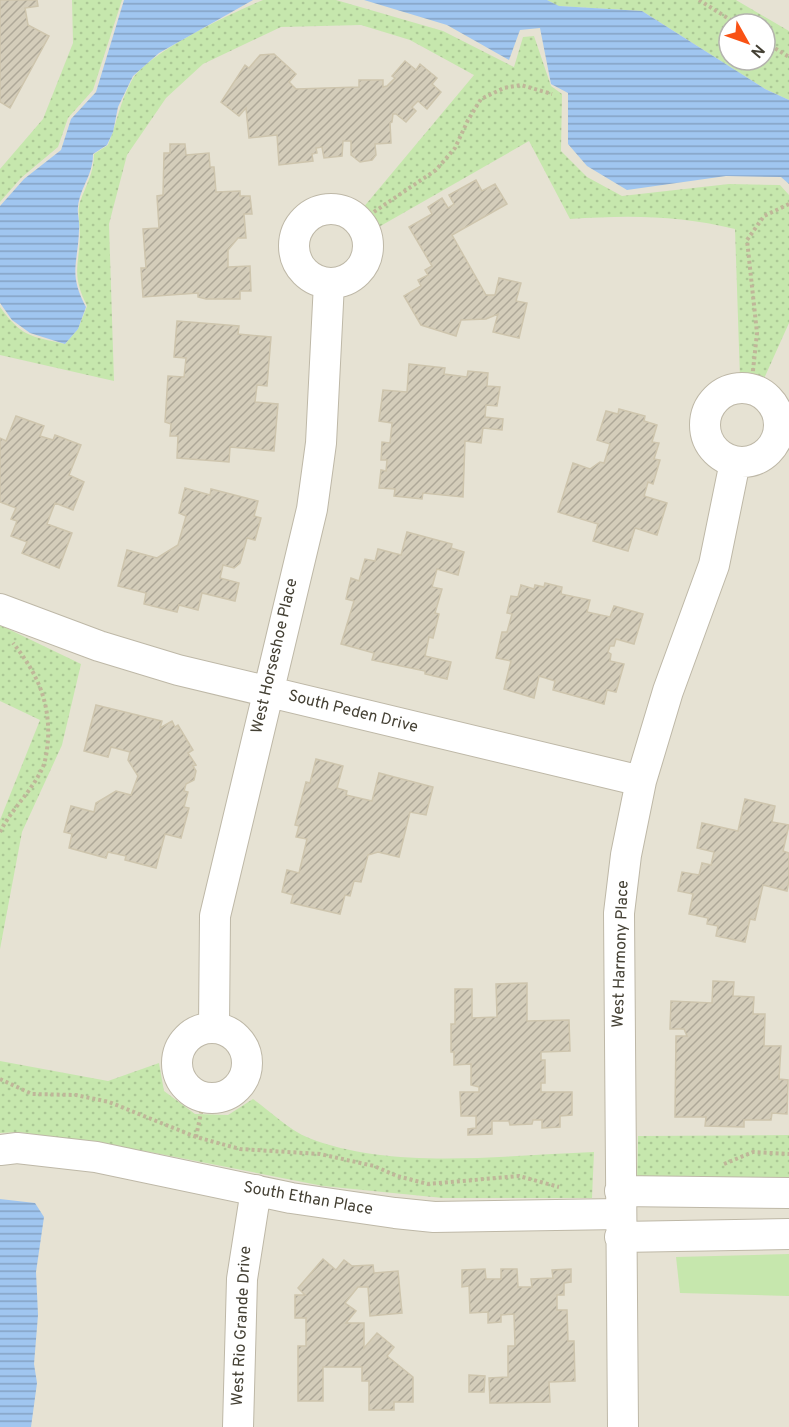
<svg xmlns="http://www.w3.org/2000/svg" width="789" height="1427" viewBox="0 0 789 1427" font-family="Overpass,sans-serif">
<style>
.residential{fill:#e6e2d3;fill-rule:evenodd}
.grass{fill:#c6e7ad}
.park{fill:url(#park-dots);fill-rule:evenodd}
.water{fill:url(#water-rules)}
.building{fill:url(#building-hatch);stroke:#cec5ad;stroke-width:1.5}
.lines{fill:none;stroke-linecap:round;stroke-linejoin:round}
.minor-casing{stroke:#beb8a7;stroke-width:32}
.path{stroke:#bfb699;stroke-width:4;stroke-dasharray:3 3;stroke-linecap:butt}
.minor{stroke:#fff;stroke-width:30}
.labels{text-anchor:middle;dominant-baseline:central;stroke-width:4.5;stroke-linejoin:round;paint-order:stroke}
.street-label{font-size:16px;fill:#444034;stroke:#fff}
</style>
<defs>
<pattern id="park-dots" width="8" height="8" patternUnits="userSpaceOnUse" patternTransform="scale(1.5)"><rect width="8" height="8" fill="#c6e7ad"/><path d="M2 2h.1M6 6h.1" fill="none" stroke="#abc795" stroke-width="1.8" stroke-linecap="round"/></pattern>
<pattern id="water-rules" width="6" height="5" patternUnits="userSpaceOnUse" patternTransform="scale(1.5)"><rect width="6" height="5" fill="#a0c6f0"/><path d="M0 2.5h6" fill="none" stroke="#84a2c3"/></pattern>
<pattern id="building-hatch" width="6" height="6" patternUnits="userSpaceOnUse" patternTransform="scale(1.5)"><rect width="6" height="6" fill="#d4cdba"/><path d="M-1 1l2-2M0 6l6-6M5 7l2-2" fill="none" stroke="#aea898"/></pattern>
</defs>
<rect width="100%" height="100%" fill="#f2f0e5"/>
<path class="residential" d="M0,0H789V1427H0ZM729,24H765V60H729Z"/>
<path class="grass" d="M789,1254V1296L680,1293L676,1257Z"/>
<path class="park" d="M72,0H122L93,90L68,118L58,147L21,178L0,202V169L43,119L73,43Z
M263,0H336L443,31L514,67L523,37L534,36L551,86L562,94L561,151L587,177L622,196L729,184L780,185L789,195V323L762,383L740,378L735,229C679,215 627,215 570,219L529,141L377,228L362,209L474,75L410,40L361,25L281,27L203,64L166,98L127,155L109,224L114,381L0,355V307C22,337 30,336 65,344L78,329L87,306C71,274 79,267 80,235C80,224 77,212 80,202C86,185 94,173 94,154L108,145C117,123 120,101 132,80C147,53 233,12 263,0Z
M547,0H736L789,31V100L765,89L642,11L558,6ZM729,24H765V60H729Z
M0,625L81,664L62,745L22,832L0,949V820L40,720L0,701Z
M0,1061L108,1081L159,1063L164,1091L195,1114L228,1115L253,1099C270,1111 289,1130 309,1138C392,1171 506,1155 594,1152L592,1198H443L323,1186L150,1152L19,1132L0,1133Z
M789,1135V1181L637,1183L638,1136Z"/>
<path class="water" d="M124,0H253L159,53L133,76L118,107L113,132L107,145L93,154C93,176 80,187 78,207C77,214 80,222 79,230C78,264 68,273 86,307L78,329L65,344L30,333L12,320L0,303V206L24,179L61,150L71,119L96,92Z
M364,0H547L559,6L642,11L765,89L789,100V184L781,177L726,176L627,190L587,166L568,144V93L551,84L540,28L520,30L509,60L447,25Z
M0,1199L35,1203L44,1217L36,1272L38,1315L34,1364L37,1383L31,1427H0Z"/>
<path class="building" d="M0,0H37L38,6L25,8L28,25L49,36L10,108L0,102Z
M274,54L296,74L289,82L296,89L359,87V80H383V87L387,86L395,78L392,76L405,61L416,70L420,64L437,78L432,84L441,92L427,109L418,101L412,107L416,111L406,122L396,114H393L392,122L390,123L391,143L375,144L376,155L372,160L360,162L351,155V141H343L342,156L324,158L322,147L316,148L317,153L312,154L313,161L279,165L277,135L249,138L246,108L239,116L221,102L245,65L249,68L260,55Z
M170,144H185L186,155L209,153L210,167H214L216,192L240,191V196H250L252,214H244L246,238H238L228,250V267L250,266L251,291H240V299H206L198,297V293L143,297L141,268H146L143,229L159,228L157,196L163,195L164,153H170Z
M476,180L482,191L495,184L507,204L452,235L486,295H495L499,278L521,283L516,301L527,303L519,338L493,332L498,314L486,319L461,320L456,336L421,325L404,296L421,286L418,280L428,275L425,270L432,266L409,227L432,214L428,207L442,198L448,208L454,204L449,195Z
M177,321L239,326L238,334L271,337L267,386L257,385L255,402L278,404L274,451L230,447L229,462L177,458L178,436H170L171,424L165,422L168,376L184,377L186,358L174,357Z
M409,364L445,368L444,374L467,377L468,371L488,373L487,386L500,387L497,406L486,405L485,417L503,419L502,430L483,428L481,443L465,441L463,497L423,493L422,499L394,496L395,489L379,488L381,470L386,471L387,460H381L382,442L390,443L392,423L379,421L383,390L407,392Z
M619,409L645,416L644,421L657,425L652,442L659,443L654,459L660,460L653,484L648,482L644,496L667,503L657,535L635,528L628,551L593,541L598,524L558,512L573,463L590,469L600,462L604,463L610,444L597,440L606,411L618,414Z
M16,416L44,426L40,436L53,440L55,435L81,445L69,475L84,482L73,510L55,503L47,524L72,533L59,568L22,553L27,542L11,536L17,521L11,519L16,508L0,502V438L6,441Z
M185,488L210,495L211,489L258,501L254,516L261,518L255,540L247,538L240,563L234,568L223,565L220,578L239,583L235,601L202,593L198,610L179,605L177,612L144,604L146,593L118,586L127,550L157,558L178,545L186,516L179,513Z
M407,532L452,544L451,548L464,552L458,575L437,569L432,587L442,589L435,613L439,614L433,638L429,637L425,656L451,662L447,679L425,674V671L372,660L374,653L341,644L354,601L346,599L351,578L359,581L365,559L375,561L378,549L401,555Z
M545,583L562,587L561,594L590,600L587,612L610,617L614,606L643,614L634,644L616,639L614,646H610L608,652L611,654L610,661L624,664L616,692L607,690L604,704L553,690L555,681L539,676L534,698L504,689L511,661L496,658L502,632H507L512,614L507,613L511,596L518,597L521,585L534,589L535,585L544,587Z
M96,705L162,721L160,728L172,721L175,727L178,725L193,750L188,753L196,765L193,766L196,771L194,780L186,784L184,791L188,792L184,807L189,808L181,838L165,834L156,868L125,860L126,856L108,852L106,858L69,848L72,834L64,832L71,806L94,812L96,803L116,791L131,795L138,776L128,760L130,752L111,747L108,757L84,751Z
M316,759L343,766L337,788L347,791L346,795L372,801L379,773L433,787L426,815L410,812L399,857L378,852L368,855L361,882L354,881L350,896L345,895L340,914L291,903L293,895L282,892L287,870L299,873L307,839L296,837L299,826L295,825L306,782L310,783Z
M745,799L775,806L772,822L789,825L783,851L789,853V881L787,891L763,885L755,920L750,919L745,942L716,936L718,926L707,924L708,918L689,914L693,894L678,891L682,872L699,875L702,863L711,865L714,852L697,848L702,823L738,831Z
M713,981L734,982L733,996L754,997L753,1014H765L764,1046H781L779,1079L788,1080L787,1114L772,1113L771,1120H744V1127L705,1126L706,1117H675L676,1036H687L684,1029H670L671,1001L712,1003Z
M527,983V1021L569,1020L570,1051L541,1052V1060H545V1083H541V1092H572V1115L560,1116V1127L542,1128V1120H533L532,1124L510,1125L509,1121H492V1134L468,1135V1129L476,1128V1116H461L460,1092H479V1087L471,1085V1064L454,1065V1052H451V1024H455V989H472V1018L497,1017L496,984Z
M323,1259L336,1270L344,1260L352,1266L373,1265L374,1273L398,1271L402,1313L370,1316L368,1287H358L345,1303L356,1311L346,1323H364V1348L377,1333L394,1347L387,1356L413,1377V1402H394V1410H369V1381H362V1367H323V1401H298V1346H306V1318H295V1295H305L298,1288Z
M485,1269L486,1279H501V1269H517L518,1287H532L531,1279L553,1278L552,1270L571,1269V1282L564,1283V1295H557V1310H567L568,1341H574L575,1381L549,1382L550,1402L490,1403L489,1378L508,1377V1346H515L514,1314L501,1315V1322L488,1323V1312L470,1313L469,1286L462,1287V1270Z
M469,1375L485,1376L484,1392H469Z"/>
<g class="lines">
<g class="minor-casing">
<path id="minor" d="M294 246a37 37 0 1 1 74 0a37 37 0 1 1-74 0Z
M705 425a37 37 0 1 1 74 0a37 37 0 1 1-74 0Z
M0,609L99,646L178,670L641,781
M214,1027L215,916L312,509L321,443L329,283
M177 1063a35 35 0 1 1 70 0a35 35 0 1 1-70 0Z
M0,1150L17,1148L96,1157L291,1198L395,1213L434,1217L620,1214
M620,1191L789,1193
M620,1237L789,1234
M238,1427L242,1279L256,1190
M623,1427L619,913L626,855L641,781L668,691L714,565L735,462"/>
</g>
<path class="path" d="M699,0L737,24
M765,42L789,57
M359,222L436,170L455,148L468,120L481,99L504,88L521,85L552,94
M751,389L757,333L747,240L764,216L789,204
M0,832C11,810 30,793 41,771C46,762 47,750 48,740C50,701 37,673 13,643
M0,1079L32,1094L76,1095L109,1102L196,1137L240,1149L320,1154L374,1166L397,1176L428,1184L519,1176L559,1187
M196,1137L204,1098
M724,1164L753,1152L789,1154"/>
<use href="#minor" class="minor"/>
</g>
<g class="labels">
<g class="street-label">
<text transform="translate(275 656) rotate(-77)">West Horseshoe Place</text>
<text transform="translate(353 712) rotate(14)">South Peden Drive</text>
<text transform="translate(621 954) rotate(-88)">West Harmony Place</text>
<text transform="translate(308 1199) rotate(10)">South Ethan Place</text>
<text transform="translate(242 1326) rotate(-87)">West Rio Grande Drive</text>
</g>
</g>
<g transform="translate(747 42) rotate(130)"><circle r="28" fill="#ffffff" stroke="#b4b3ae" stroke-width="1.5"/>
<path d="M0-4.5L10 22L0 15L-10 22Z" fill="#f95215"/>
<text y="-9" font-size="16" font-weight="bold" text-anchor="middle" fill="#444034">N</text>
</g>
</svg>
